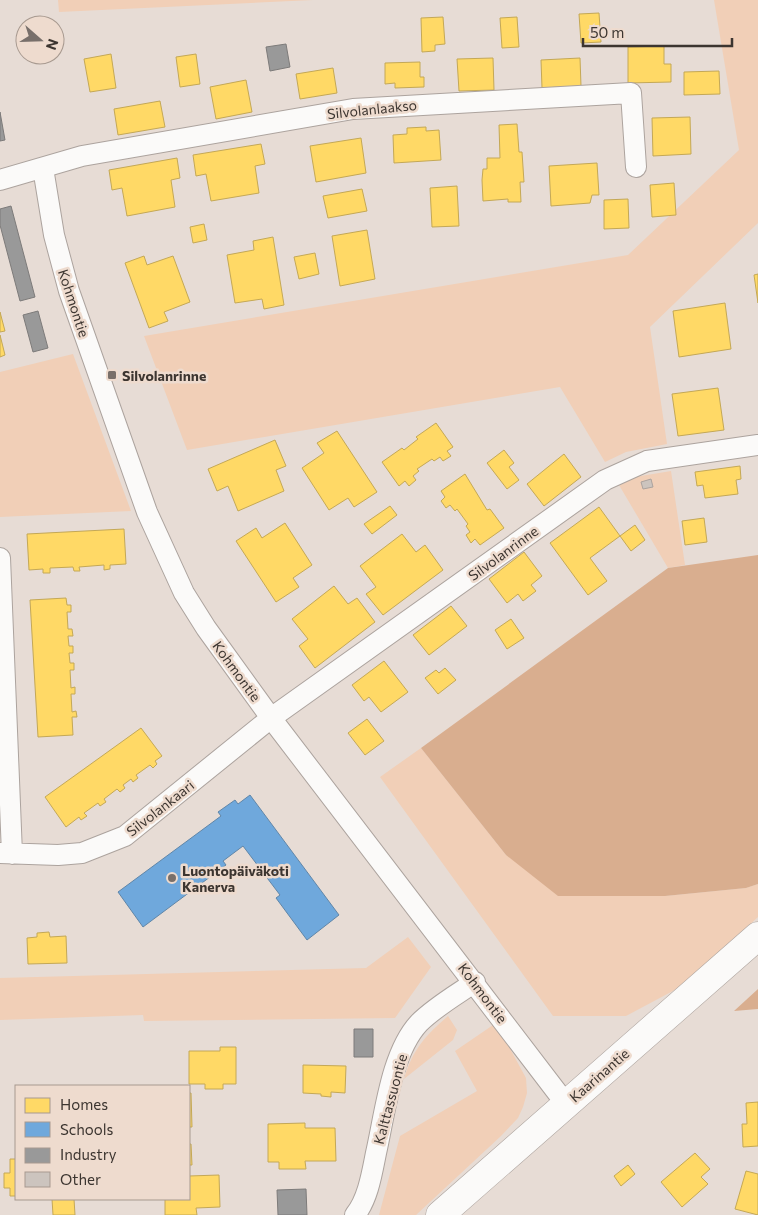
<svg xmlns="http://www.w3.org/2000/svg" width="758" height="1215" viewBox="0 0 758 1215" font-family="Commissioner,sans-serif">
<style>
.green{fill:#f1cfb7}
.forest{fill:#d9ae8f}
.homes{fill:#ffd966;stroke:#c4a856}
.schools{fill:#6fa8dc;stroke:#6086a8}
.industry{fill:#999;stroke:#7d7b7a}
.building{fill:#ccc4be;stroke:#aca39e}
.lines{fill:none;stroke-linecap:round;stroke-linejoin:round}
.street-casing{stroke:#aca39e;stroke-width:22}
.secondary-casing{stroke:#aca39e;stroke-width:29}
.street{stroke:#fbfaf9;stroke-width:20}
.secondary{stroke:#fbfaf9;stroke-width:28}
.poi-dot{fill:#786f6a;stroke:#eedbce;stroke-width:2}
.labels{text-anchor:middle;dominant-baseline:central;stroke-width:5;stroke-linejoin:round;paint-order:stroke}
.street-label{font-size:14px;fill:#3c3530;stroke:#eedbce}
.poi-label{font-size:14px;font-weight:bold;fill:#3c3530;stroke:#eedbce;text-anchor:start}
</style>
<rect width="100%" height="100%" fill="#e7dcd5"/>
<path class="green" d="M58,0H313L59,12Z
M714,0H758V223L650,327L667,444L626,452L605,462L560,387L187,450L144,336L628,255L739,150Z
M73,354L131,511L0,517V372Z
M671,471L685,565L668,568L619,485L635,477Z
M421,748L506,855L665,896L746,888L758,884V917L686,984L626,1016H553L380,777Z
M408,937L431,967L395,1018L144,1021L143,1015L0,1020V978L366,968Z
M448,1016L457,1030L453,1040L404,1079C413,1049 425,1036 448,1016Z
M496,1023L526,1078L527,1093L523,1107L518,1118L501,1136L416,1215H379L400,1136L477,1091L455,1051Z"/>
<path class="forest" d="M758,555V884L746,888L665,896H558L506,855L421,748L668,568Z
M758,989V1009L734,1011Z"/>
<path class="homes" d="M599,13L601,42L581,43L579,14Z
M443,17L445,44L435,45V51L422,52L421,18Z
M517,17L519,47L502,48L500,18Z
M664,46V64H671V82L628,83V47Z
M111,54L116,88L90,92L84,59Z
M196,54L200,84L180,87L176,57Z
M493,58L494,90L459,91L457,59Z
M580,58L581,86L542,88L541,60Z
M420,62V77H424V87L395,88V83L385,84V63Z
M333,68L337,93L300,99L296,74Z
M719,71L720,94L684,95V72Z
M246,80L252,112L216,119L210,87Z
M160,101L165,127L118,135L114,109Z
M690,117L691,154L653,156L652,118Z
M517,124L519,152H522L524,182H520L521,202H508V199L483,201L482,180L483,169H487V158H500L499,125Z
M426,127V131L439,130L441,160L394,163L393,135L407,134V128Z
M361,138L366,173L316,182L310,146Z
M261,144L265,164L255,166L259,193L211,201L206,174L196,176L193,155Z
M177,158L180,178L171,180L175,207L127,216L122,188L112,190L109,170Z
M597,163L599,195H592L590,203L551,206L549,166Z
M674,183L676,215L652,217L650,185Z
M457,186L459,226L432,227L430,188Z
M362,189L367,211L328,218L323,196Z
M628,199L629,228L604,229V200Z
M204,224L207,240L193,243L190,227Z
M367,230L375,279L340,286L332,236Z
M273,237L284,305L264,309L262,299L235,303L227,255L254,250L253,241Z
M315,253L319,274L299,279L294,257Z
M144,256L147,265L173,256L190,302L164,312L168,321L149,328L125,263Z
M758,274V303L754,275Z
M725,303L731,349L679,357L673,311Z
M0,312L5,331L0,332Z
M0,335L5,355L0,357Z
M718,388L724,430L678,436L672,394Z
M436,423L453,447L447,451L451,456L443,461L440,457L434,461L432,459L417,469L419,471L413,476L416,480L409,486L405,481L399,486L382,462L402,448L404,450L418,439L416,437Z
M337,431L377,492L354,507L348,498L329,510L302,468L324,453L317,443Z
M275,440L286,466L276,470L284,491L238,511L228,486L217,491L208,469Z
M504,450L514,463L509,467L519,480L507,489L487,463Z
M564,454L581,477L544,506L527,484Z
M740,466L741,479L736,480L738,494L705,498L703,485L697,486L695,472Z
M465,474L487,510L490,509L504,528L480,545L475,539L471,543L466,535L470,532L466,526L468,524L457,509L455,511L450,505L446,508L441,501L445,497L441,491Z
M390,506L397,515L372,534L364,524Z
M599,507L620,536L590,558L607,581L588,595L550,543Z
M704,518L707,542L685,545L682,521Z
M285,523L312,565L293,578L299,587L276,602L236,541L256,528L262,538Z
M635,525L645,540L631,551L620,536Z
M124,529L126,564L110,565V569L104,570V565L79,567L80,571H74L73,567L50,568V573H43V569L29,570L27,534Z
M402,534L416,552L425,545L443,570L383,615L366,594L376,587L360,566Z
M524,552L542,576L531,585L536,591L523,601L518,594L507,603L489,579Z
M334,586L348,604L357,598L375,622L315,668L299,646L308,639L292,619Z
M66,598L67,605H71V612H67L68,629H72L73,636H68L69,646H73V653H69L70,663H74V670H70L71,688L75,687V694H71L72,712L76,711L77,717H72L73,735L38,737L30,600Z
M451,606L467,626L429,655L413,635Z
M511,619L524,638L507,649L495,630Z
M384,661L408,692L381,712L369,697L364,701L352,685Z
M445,668L456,680L438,694L425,678L436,670L439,673Z
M367,719L384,741L365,755L348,733Z
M141,728L162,756L155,761L157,764L153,768L150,765L136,775L138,778L133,782L131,779L123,785L125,788L120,792L117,789L104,799L106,802L100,806L98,803L84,813L87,816L81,820L79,817L66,827L45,797Z
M49,932L50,937L66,936L67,963L28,964L27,938L37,937V933Z
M220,1047H236V1084H223V1089H205V1084H189V1051H220Z
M303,1065L346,1066L345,1093L331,1092V1097L321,1096V1094L303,1093Z
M189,1093H191L192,1127H189Z
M758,1102V1146L743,1147L742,1124H747L746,1103Z
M305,1123V1128H335L336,1161H305L306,1169H279V1162H268V1124Z
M189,1144H191L192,1165H189Z
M695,1153L710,1169L701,1177L708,1184L682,1207L661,1182Z
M10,1159H16V1196H10V1188H4V1173H10Z
M628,1165L635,1174L621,1186L614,1176Z
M746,1171L758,1174V1215L735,1209Z
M219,1175L220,1207L196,1208L197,1215H165V1199H189V1176Z
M52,1199H74L75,1215H53Z"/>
<path class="schools" d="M250,795L339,915L307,940L276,898L280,895L243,846L223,861L226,865L143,927L118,892L221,816L218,812L235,800L238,804Z"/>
<path class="industry" d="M286,44L290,67L270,71L266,47Z
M0,112L5,140L0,141Z
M11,206L35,297L20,301L0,225V209Z
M38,311L48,348L33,352L23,315Z
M354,1029H373V1057H354Z
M306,1189L307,1215H278L277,1190Z"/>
<path class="building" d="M651,479L653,487L643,489L641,482Z"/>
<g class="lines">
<g class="street-casing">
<path id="street" d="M43,168L54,235L69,291L147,512L184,593L206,628L271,718L566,1104
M0,180L82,156L353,109L631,93L636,167
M0,558L12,854
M0,853L58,855L82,853L125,836L271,718L605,480L647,461L758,445
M355,1215C368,1199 372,1173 376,1153C385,1114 391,1053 419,1023C435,1007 456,995 475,982"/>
</g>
<g class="secondary-casing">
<path id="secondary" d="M440,1215L758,936"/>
</g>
<use href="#street" class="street"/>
<use href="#secondary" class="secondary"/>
</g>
<g class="poi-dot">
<rect x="107" y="370" width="10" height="10" rx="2.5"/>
<circle cx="172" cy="878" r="5"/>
</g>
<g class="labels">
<g class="street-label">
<text transform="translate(372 109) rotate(-6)">Silvolanlaakso</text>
<text transform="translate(74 303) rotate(72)">Kohmontie</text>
<text transform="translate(503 553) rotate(-36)">Silvolanrinne</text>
<text transform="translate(237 671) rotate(54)">Kohmontie</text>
<text transform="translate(160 808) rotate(-38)">Silvolankaari</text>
<text transform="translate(483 993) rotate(53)">Kohmontie</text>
<text transform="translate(599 1075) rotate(-41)">Kaarinantie</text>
<text transform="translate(390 1099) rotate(-75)">Kalttassuontie</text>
</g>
<g class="poi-label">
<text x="122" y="375">Silvolanrinne</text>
<text x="182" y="870">Luontopäiväkoti<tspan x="182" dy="16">Kanerva</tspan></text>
</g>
</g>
<rect x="15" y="1085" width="175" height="115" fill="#eedbce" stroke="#a7998f"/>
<rect x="25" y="1098" width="25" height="15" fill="#ffd966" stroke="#a7998f"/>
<text x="60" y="1110" font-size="15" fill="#3c3530">Homes</text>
<rect x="25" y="1122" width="25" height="15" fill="#6fa8dc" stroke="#a7998f"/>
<text x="60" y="1135" font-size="15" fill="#3c3530">Schools</text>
<rect x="25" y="1148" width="25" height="15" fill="#999999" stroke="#a7998f"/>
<text x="60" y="1160" font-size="15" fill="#3c3530">Industry</text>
<rect x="25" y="1172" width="25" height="15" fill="#ccc4be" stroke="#a7998f"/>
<text x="60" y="1185" font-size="15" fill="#3c3530">Other</text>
<g transform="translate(40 40) rotate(110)"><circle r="24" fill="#eedbce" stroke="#a7998f"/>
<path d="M0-4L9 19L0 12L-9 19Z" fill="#786f6a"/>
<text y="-8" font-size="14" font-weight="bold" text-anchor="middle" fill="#3c3530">N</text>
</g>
<path d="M583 38v8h149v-8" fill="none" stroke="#3c3530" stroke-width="2.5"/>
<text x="590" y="38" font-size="15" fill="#3c3530" stroke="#eedbce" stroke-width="4" paint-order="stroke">50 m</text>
</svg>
